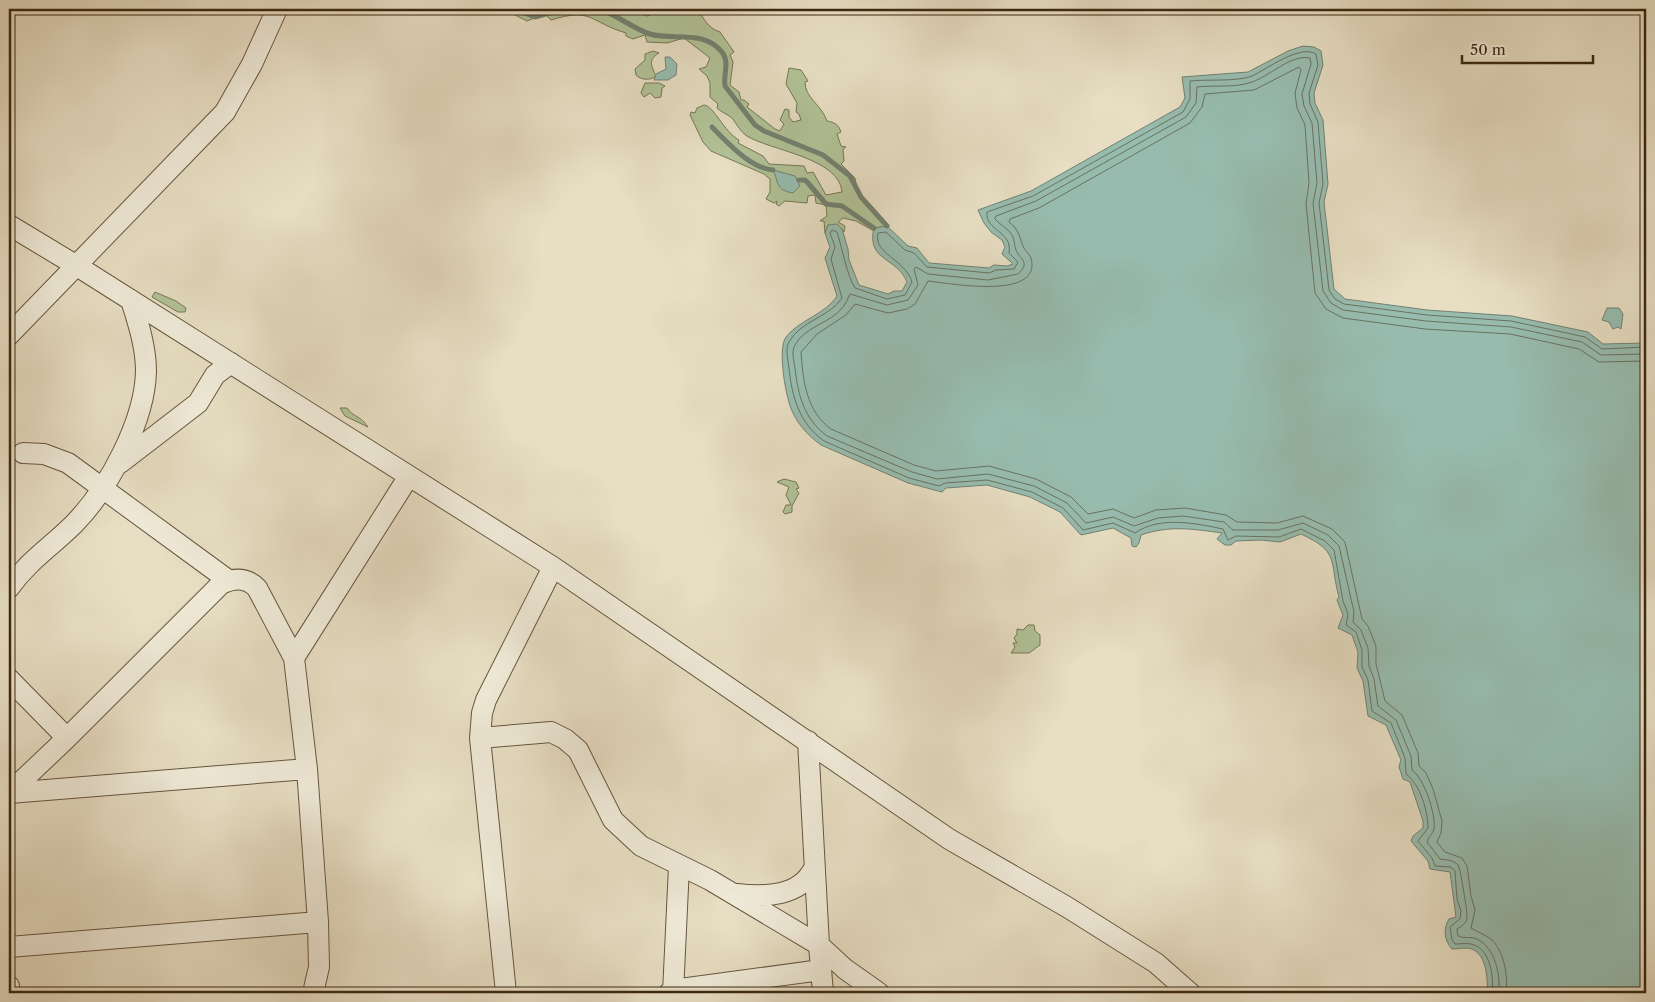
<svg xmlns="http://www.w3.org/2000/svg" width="1655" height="1002" viewBox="0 0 1655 1002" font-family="'Libre Caslon Text',serif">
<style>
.green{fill:#b1c297;stroke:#767654}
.water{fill:#97bcaf;stroke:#738170}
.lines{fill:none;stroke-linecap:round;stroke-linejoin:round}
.shore{stroke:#6a7260;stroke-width:1}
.stream{stroke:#738170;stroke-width:5}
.street-casing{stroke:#67563e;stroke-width:22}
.street{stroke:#efead8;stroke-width:20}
</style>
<rect width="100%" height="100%" fill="#e7dec3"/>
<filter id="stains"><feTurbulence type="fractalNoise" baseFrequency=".004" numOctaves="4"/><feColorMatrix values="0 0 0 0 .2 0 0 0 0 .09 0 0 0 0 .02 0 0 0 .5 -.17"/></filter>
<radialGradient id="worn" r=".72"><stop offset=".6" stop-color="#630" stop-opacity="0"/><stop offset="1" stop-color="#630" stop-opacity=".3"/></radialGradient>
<path class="green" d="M503,9H625L647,16L656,13L665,15L674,9H697C704,18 707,28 720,32L734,52L730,55L733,62L730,85L739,92L741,100H744L749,104L747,107L775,129L780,131L784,124L780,120L785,109L789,110V117L793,122L801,120L799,114L796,112L797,103L786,84L789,68L801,70L808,81L805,82C805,98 821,104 827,121C834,122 839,125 841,132L837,134L841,146L846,147L843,149L844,161L841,164L855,178L857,189L865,203L887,226L874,228V231L856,221L843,218L838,222L845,226L844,232L842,229L828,225L825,233L824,221H820L827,216L826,205L816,203L815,195L808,196L807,203L785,201L779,206L776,204L777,201L774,203L766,199L770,192V179L764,174L711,151L703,142L690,115L691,112L695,113L697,108L704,105C714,106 724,132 739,140L738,143L763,156L769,164L804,166L807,173L813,172L826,195L842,192C840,158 769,150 747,136C742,133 736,124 733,119C729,115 721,112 717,108L718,104L710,97V83L707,76L699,69L706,67L710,58L684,38L667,43L647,42L645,35L633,39L626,36V33C589,22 593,7 551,20L545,14L527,21Z
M653,51L659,53C647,60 652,67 656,76C650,81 641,80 636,75L635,69L645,60V54Z
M645,83H659L665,86L662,88L661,97L655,98L650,93L644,97L641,93Z
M155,292L176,301L186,308L185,312H178L152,297Z
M340,408H347C353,417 361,416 368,427L345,416Z
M784,479L796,482L799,488L796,489L799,493L792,506V512L785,514L783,512L786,505H791L786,495L789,487L777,482Z
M1028,625H1034L1035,631L1040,635V645L1029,653H1011L1015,647L1013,643H1017L1014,638L1017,634V629L1023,630Z"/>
<path class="water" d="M1303,46L1314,47L1321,51L1323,65L1314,93L1315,103L1323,120L1328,184L1324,202L1334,289L1345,299L1427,310L1512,316L1588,332L1603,344L1646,343V993H1487C1488,980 1487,955 1472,949C1467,947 1458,949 1452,949C1444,940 1443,929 1449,919L1456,917L1450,872L1430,869L1428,861L1411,841L1413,836L1423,828V821L1410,782L1403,779L1399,767L1401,760L1386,725L1368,716L1363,681L1357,668L1358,652L1352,635L1338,628L1343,615L1337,600L1339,597C1329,560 1340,552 1301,534L1280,542L1261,540L1236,541L1231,545H1225L1217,539L1222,533C1193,529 1170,525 1141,535L1139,543L1136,547L1132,546L1131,538L1113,528L1081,535L1060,512L1030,497L987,485L946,488L942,492L908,483L821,445C810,437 799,426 793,413C786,400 777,349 786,337C799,320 826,314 837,296L825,258L830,247L825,233L828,225L837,224L842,229L848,249L849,260L859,285L888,294L894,291H902L907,282C897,257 866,261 874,228L887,226L908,246L917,248L929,263L989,268L994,265L1007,266L1013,264L1002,254L1005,247L1002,240L991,232L984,223L978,210L1031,191L1180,107L1185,98L1182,77L1248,72L1288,51Z
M665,57H670L677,64L676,75L668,80H654L656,74L666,69Z
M773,170L795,176L800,186L793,193C775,190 779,182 773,170Z
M1607,308H1619L1623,314L1621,329L1618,327L1613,329L1609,322L1602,320Z"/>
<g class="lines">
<path class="shore" d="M1492,993C1494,978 1491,948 1471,944C1466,943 1460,944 1455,944L1452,940L1450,927L1460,919L1461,911L1457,899L1455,871L1451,867L1435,866L1432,858L1418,841L1428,828C1428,811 1420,784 1406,774L1405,758L1391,723L1372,711L1368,680L1362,667V650L1356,632L1346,625L1348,614L1343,601L1334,550L1325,541L1301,529L1279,537L1236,536L1228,540L1223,529C1195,523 1159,516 1135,533L1113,523L1083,530L1063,508L1032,492L987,480L945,483L939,486L909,478L824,441C799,423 792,397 789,368C788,360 785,349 789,342C800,321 830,317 842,298L831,259L835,247L830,233L832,230L837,232C842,247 847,276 855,288L887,299L905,295L912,282C905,259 873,254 878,233L886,232L905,250L914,253L927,267L989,273L996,270L1014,269L1018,262L1009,253C1013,231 985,231 987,212L1033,196L1183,112L1190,99V81C1207,79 1237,82 1252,76C1267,69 1300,44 1316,54L1318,65L1309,93L1310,104L1318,122L1323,184L1319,203L1329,290L1335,299L1344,304L1427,315L1511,321L1585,337L1602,349L1646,347
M1499,993C1500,974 1496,949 1477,939C1471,936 1464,939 1458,936L1457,929C1462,926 1466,924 1467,918C1468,914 1460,867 1458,865C1454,860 1446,860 1440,859L1427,842C1428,837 1433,834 1434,829C1436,814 1424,778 1412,770L1411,756L1396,720L1378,706L1374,679L1369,666L1368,648L1361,630L1353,622L1354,612L1339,546L1328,535L1303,523L1278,530H1233L1224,522L1183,516L1158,518L1134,526L1113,517L1086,523L1067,503L1034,486L988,474L937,479L912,472L827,436C804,419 798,395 795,368C794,361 791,352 795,345C804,327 831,323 843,307C846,303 848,298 850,294L887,305L908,300L918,285L914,269L916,267L928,274L988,280L1018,274C1031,262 1020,260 1016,250C1014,246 1015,240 1012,235C1008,228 1000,225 995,219L996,216L1036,201L1186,117L1196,103L1197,87C1214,85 1236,88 1252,82C1270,76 1291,54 1310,58L1311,64L1302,94L1304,106L1312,123L1317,183L1313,203L1323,291L1331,303L1343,310L1426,321L1511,327L1582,342L1601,355L1646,354
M1506,993C1508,977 1505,953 1492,940C1486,935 1478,932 1471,928L1475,910L1471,896L1467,866L1462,858L1445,852L1437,842L1441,833L1442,821L1433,789L1426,773L1419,766L1418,753L1402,715L1385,701L1376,664V646L1368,626L1362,619L1345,542L1332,529L1303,516L1277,523L1237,522L1226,515L1185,508L1156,510L1134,518L1113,509L1088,514L1071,497L1036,479L989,466L936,471L914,465L831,429C806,411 803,380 801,352L817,334L846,315L855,304L888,313L907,309L915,304L928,281C948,283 1043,301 1031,258C1029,253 1026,252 1024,248C1019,238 1020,230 1009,222L1010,219L1039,208L1190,123L1202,107L1205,94L1254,90L1299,67L1301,70L1295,93L1297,108L1305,125L1309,183L1306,204L1315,293L1326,309L1343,318L1425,329L1510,334L1579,349L1599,362L1646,361"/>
<path class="stream" d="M514,9L535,17L549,13L594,9
M598,9C617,14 631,28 650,34C674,41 703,29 722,52C730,62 723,75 725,86L755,125L764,131L823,155L850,176L861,197L887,226
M712,127C728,143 750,168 773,170
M799,180H805L808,183L826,204L842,206L874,228"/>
<g class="street-casing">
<path id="street" d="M9,225L77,266L553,567L949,839L1067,907L1156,963L1190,993
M9,335L225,112L252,64L277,9
M23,453L44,454L68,463L228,580
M120,463L198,403L215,375L231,363
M9,588C28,561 52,546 74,524C109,488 145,421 146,371C146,347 138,322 131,300
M9,679L67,738
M480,738L551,732L565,739L578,750L613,820L641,846L710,880L819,945L845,969L879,993
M808,741L819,945L823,993
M9,793L67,738L221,584C234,578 246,577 257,588L294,658
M9,793L307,769
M737,894C765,897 800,897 814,868
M9,947L318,922
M9,986L10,993
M313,993L319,967L318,922L307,769L294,658L409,476
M506,993L480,738L482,713L486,700L553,567
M669,993L673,990L821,970
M673,993L679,866"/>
</g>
<use href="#street" class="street"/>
</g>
<rect width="1655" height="1002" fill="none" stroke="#e7dec3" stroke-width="30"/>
<rect x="10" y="10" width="1635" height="982" fill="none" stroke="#3c2911" stroke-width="2.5"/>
<rect x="15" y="15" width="1625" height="972" fill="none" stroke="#3c2911"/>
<path d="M1462 55v8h131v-8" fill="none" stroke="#3c2911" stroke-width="2.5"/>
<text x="1470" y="55" font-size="15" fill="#3c2911" stroke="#efead8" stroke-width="4" paint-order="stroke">50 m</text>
<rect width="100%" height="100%" filter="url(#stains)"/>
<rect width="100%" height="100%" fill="url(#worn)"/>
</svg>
